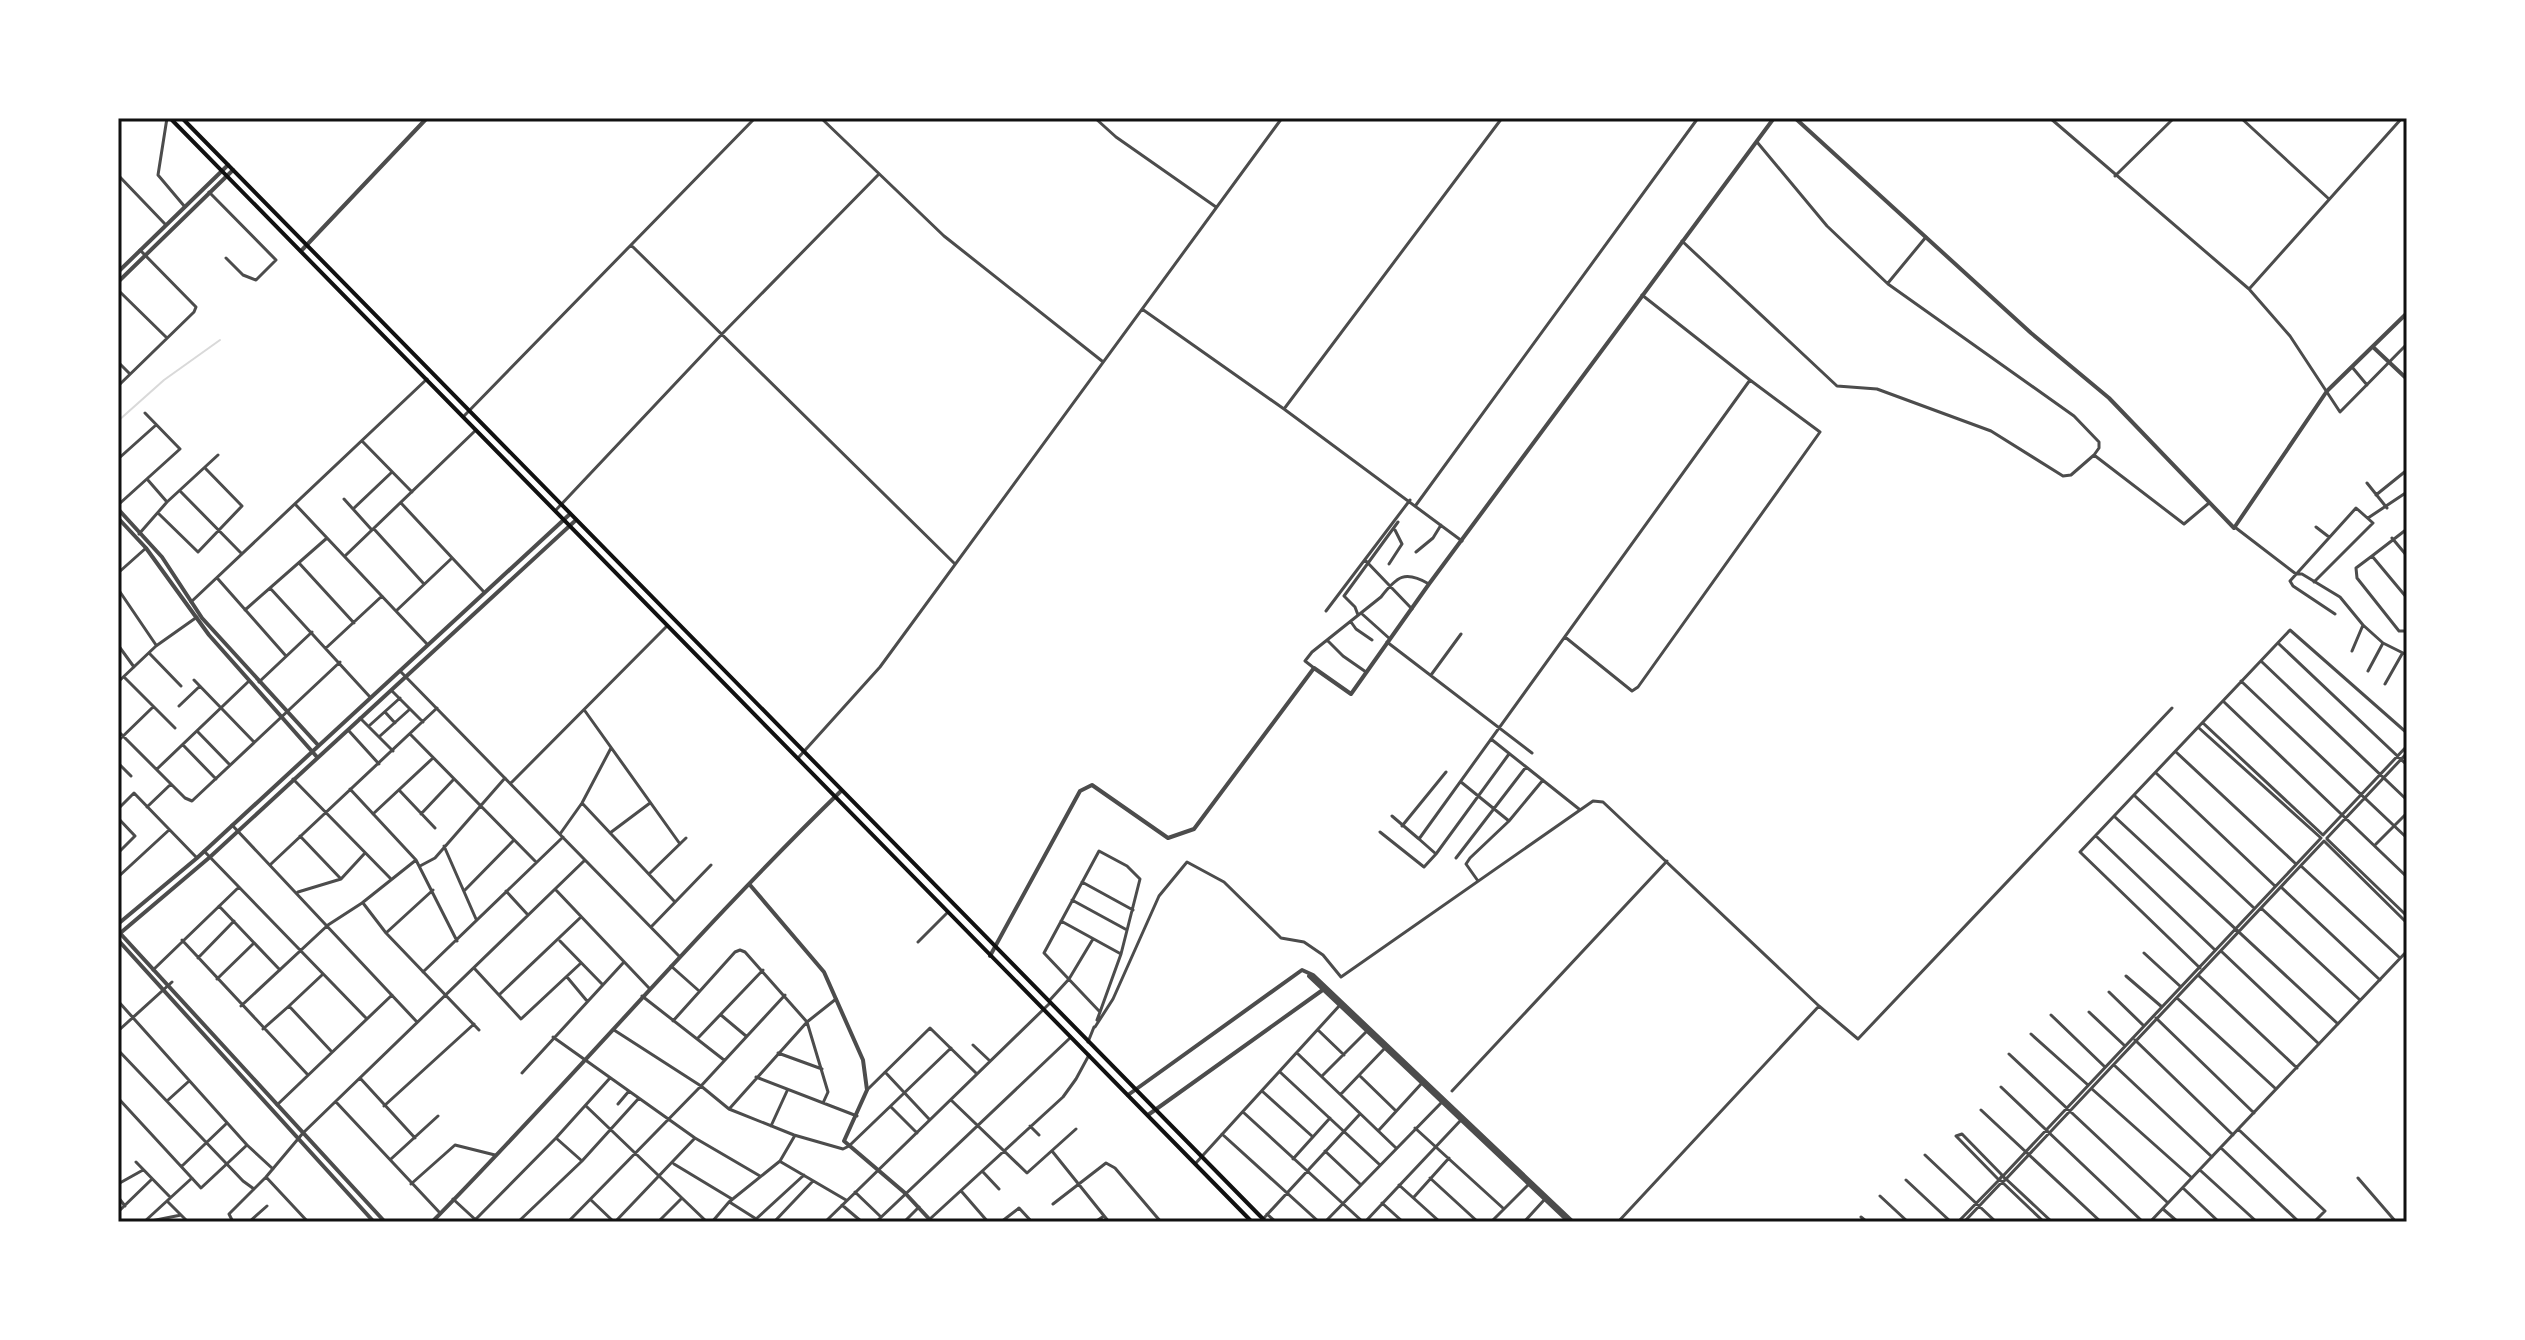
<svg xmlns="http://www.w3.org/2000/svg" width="2525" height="1340" viewBox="0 0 2525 1340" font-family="'Source Sans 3',sans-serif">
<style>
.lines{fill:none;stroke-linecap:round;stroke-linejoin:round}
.stream{stroke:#d9d9d9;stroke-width:2}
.minor{stroke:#4c4c4c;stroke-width:3}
.tertiary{stroke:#4c4c4c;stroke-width:4}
.secondary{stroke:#111;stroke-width:4}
.neatline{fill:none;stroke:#111;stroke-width:3}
</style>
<rect width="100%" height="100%" fill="#fff"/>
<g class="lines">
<path class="stream" d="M118,421L164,380L220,340"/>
<path class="minor" d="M167,118L158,175L185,207
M821,118L944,236L1102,361
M1095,118L1116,137L1216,207
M2050,118L2249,289L2290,336L2340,412L2407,344
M2241,118L2329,199
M1757,142L1827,226L1888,284L2074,416L2099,442V448L2094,455
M118,175L165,224
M2115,176L2174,118
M209,192L276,260L256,280L243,275L226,258
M1682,241L1837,386L1877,389L1991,431L2063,476L2071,475L2094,455L2184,524L2209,503
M631,245L955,564
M1888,283L1926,237
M2250,288L2402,118
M118,290L167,338
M1142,309L1284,409L1462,541
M118,362L129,373
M2352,367L2367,385
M118,386L194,312L196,307L140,250
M1284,409L1502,118
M464,416L755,118
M362,441L412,492
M118,459L156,425
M147,479L167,502
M2367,483L2387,508
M181,492L242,554
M2376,495L2407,470
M344,499L371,529
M401,503L484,592
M295,504L427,644
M118,505L180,449L145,413
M1416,505L1698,118
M353,509L392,472
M555,511L722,334L879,174
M158,513L198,552L242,506L205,468
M2368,518L2407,492
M2316,527L2329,537
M2236,528L2296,574H2302L2340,597L2363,625L2383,643L2407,655
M374,529L424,584
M2407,529L2372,556L2407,598
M139,534L167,502L218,455
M2392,538L2407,556
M1416,552L1433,538L1441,525
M346,555L476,430
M2372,556L2356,568L2357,578L2399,631H2407
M1365,560L1412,609
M299,563L354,623
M1389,564L1402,544L1395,530
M118,573L146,548
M218,579L286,656
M2314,582L2373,523L2356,508L2290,581L2293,586L2335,614
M270,588L370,697
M118,589L156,645
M191,602L427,379
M245,610L327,538
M396,611L452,558
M1326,611L1410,500
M1361,613L1390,639
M1358,615L1355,607L1344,596L1398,522
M1351,622L1356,629L1372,640
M1565,637L1632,691L1638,687L1820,432L1750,380L1642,295
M1327,640L1343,656L1366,672
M1387,642L1532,753
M2279,644L2407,765
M118,645L134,667
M326,648L382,596
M2352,651L2363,625
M150,654L181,686
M2262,662L2407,800
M1314,668L1305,661L1312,652L1381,597C1397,576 1405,570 1429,584
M2368,671L2383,643
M401,672L680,957
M1431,675L1461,634
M124,677L175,728
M194,680L254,742
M2241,681L2407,838
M118,682L156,646L197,617
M259,682L312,632
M2385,684L2402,654
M392,691L423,722
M2223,701L2407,877
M179,706L200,686
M585,711L680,844
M385,712L395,723
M360,718L393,751
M2203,723L2323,835L2407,746
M370,725L400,698
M118,731L185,798L192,801L340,662
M197,731L230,765
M349,731L379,764
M411,735L536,862
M380,736L410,709
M1491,739L1579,809
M118,741L153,707
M183,745L216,779
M2176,752L2296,864
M1509,754L1436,854L1419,839L1750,380
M798,758L880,667L1282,118
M118,763L131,776
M157,769L249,681
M2156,773L2275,886
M293,779L391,879
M1461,782L1509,821
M511,783L666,627
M350,789L416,860L457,941
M399,790L435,828
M2135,796L2254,908
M582,803L675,902
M147,807L171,784
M118,809L134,793L197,858
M373,814L433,758
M421,814L454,779
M1392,816L1419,839
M2115,817L2338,1024
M118,818L135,836L118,853
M232,825L417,1022
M1402,826L1446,772
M1380,832L1424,867L1436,854
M610,833L650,803
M560,834L582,803L611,748
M300,836L341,879
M2096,836L2214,949
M2327,838L2407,753
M2327,839L2407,916
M2376,844L2407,813
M444,846L476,919
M204,851L366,1018
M1456,858L1526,767
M271,864L437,708
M420,866L435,858L505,778
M2301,866L2400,958
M649,874L686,838
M118,877L169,830
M1478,881L1466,864L1470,858L1509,821L1543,780
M1082,882L1133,910
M2281,887L2380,980
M555,889L649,988
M464,891L514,840
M506,891L528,915
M298,892L341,879L365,853
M1072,900L1127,930
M363,903L386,933L479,1030
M219,906L280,970
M2261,908L2360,1000
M1061,921L1121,954
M651,927L711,865
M386,933L433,890
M182,940L308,1075
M560,941L602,984
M918,942L948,912
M2221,951L2319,1044
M2144,953L2181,987
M198,958L234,921
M671,966L698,990
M474,968L521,1019L581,963
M2200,968L2080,852L2290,630L2407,733
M153,970L239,887
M423,972L563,837
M322,975L289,1006L332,1052
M2198,975L2297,1068
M2126,976L2162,1007
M567,977L587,1001
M217,979L254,943
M2109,992L2144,1026
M500,994L581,917
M642,996L724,1060
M2177,998L2276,1089
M118,1001L247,1145L201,1188L118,1098
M1049,1001L1069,979L1093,939
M241,1006L328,925L362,903L416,860
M2089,1012L2125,1046
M721,1015L746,1036
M2051,1015L2105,1067
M2156,1018L2254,1113
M1097,1020L1100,1012L1121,954L1140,879L1127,866L1099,851L1044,953L1100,1012
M673,1021L735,952L740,950L745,952L807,1022L828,1092L823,1103
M1095,1027L1113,999L1159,896L1187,862L1224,882L1281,938L1304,942L1323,955L1341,977L1593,801L1603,802L1819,1006L1858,1039L2172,708
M263,1029L289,1006
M614,1030L701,1086L729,1109L794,1135L843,1149L849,1146L951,1048
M1318,1030L1344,1055
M118,1031L172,982
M2031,1034L2088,1085
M553,1037L695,1138L760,1176
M698,1038L763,970
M2135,1040L2233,1135
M1088,1042L1094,1027
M973,1045L990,1061
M118,1050L243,1181L254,1189
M778,1053L822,1069
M1297,1053L1395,1147
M2009,1054L2168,1203
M2114,1065L2212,1157
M885,1072L929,1119
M1280,1072L1380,1165
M522,1073L624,962
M1359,1075L1396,1111
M1322,1076L1367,1031
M756,1077L857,1116
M360,1078L415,1138
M2001,1087L2143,1222
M2092,1089L2192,1178
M867,1090L930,1028L977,1074
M1262,1091L1313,1137
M1452,1091L1667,861
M1341,1094L1385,1048
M951,1100L1027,1173L1076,1129
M167,1101L188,1082
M336,1102L440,1213
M618,1104L629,1091
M277,1105L392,995
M384,1106L474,1024
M586,1106L707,1222
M891,1107L917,1133
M730,1108L807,1022L836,999
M1981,1110L2101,1222
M1243,1112L1363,1222
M771,1126L787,1091
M1030,1126L1039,1135
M1415,1128L1504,1209
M2238,1129L2325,1211L2314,1222
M1379,1130L1422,1083
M1222,1134L1319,1222
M556,1138L582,1161
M247,1145L273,1169
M2221,1148L2299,1222
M1052,1151L1109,1222
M1325,1151L1360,1184
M1925,1155L1996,1222
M391,1159L438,1116
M1293,1159L1330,1118
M136,1162L170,1197
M781,1162L846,1200
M674,1164L732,1199
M1195,1164L1340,1005
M182,1166L227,1123
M2201,1171L2257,1222
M983,1172L999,1189
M2002,1176L2006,1179L2003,1182L1999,1180Z
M266,1177L308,1222
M1430,1178L1478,1222
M2358,1178L2396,1222
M1906,1180L1951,1222
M118,1184L143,1170
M411,1184L455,1145L495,1155
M1399,1185L1440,1222
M2184,1189L2219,1222
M855,1192L881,1217
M962,1192L988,1222
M1880,1196L1908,1222
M118,1197L125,1206
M1414,1197L1449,1158
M453,1199L478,1222
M591,1200L614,1222
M168,1202L188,1222
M731,1203L761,1222
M1382,1203L1403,1222
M1053,1204L1106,1163L1115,1168L1161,1222
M842,1205L862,1222
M2163,1209L2178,1222
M118,1212L152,1179
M1267,1214L1276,1222
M1861,1217L1867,1222
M931,1218L1063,1097L1076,1079L1089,1055
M756,1219L804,1175
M1263,1219L1360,1114
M144,1222L192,1178
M146,1222L181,1215
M233,1222L229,1214L266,1177L303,1133L585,860
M249,1222L267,1206
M473,1222L556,1138L610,1078
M518,1222L582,1161L639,1098
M568,1222L701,1086L785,995
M615,1222L695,1138
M658,1222L681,1199
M712,1222L729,1202L780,1161L794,1137
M774,1222L813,1181
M825,1222L1049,1004
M876,1222L1070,1038
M904,1222L919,1207
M1001,1222L1019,1208L1032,1222
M1095,1222L1104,1216
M1325,1222L1442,1102
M1365,1222L1461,1120
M1491,1222L1529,1184
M1524,1222L1545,1199
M1618,1222L1819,1006
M1958,1222L1999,1180L1956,1136L1962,1134L2003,1176L2321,838L2199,728
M1964,1222L2002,1182L2044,1222
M2052,1222L2006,1179L2324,841L2407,923
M2150,1222L2407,951"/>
<path class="tertiary" d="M1795,118L2031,333L2109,398L2234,528L2327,391L2407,313
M301,251L427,118
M118,272L228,165
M118,282L233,170
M2373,347L2407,379
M118,509L162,557L202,618L318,745
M118,518L146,548L209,635L317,757
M750,885L824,972L863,1060L867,1090L844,1141L905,1193L932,1222
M118,924L197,858L570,514
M118,931L385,1222
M118,935L210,857L576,520
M118,940L374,1222
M990,956L1080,791L1092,785L1168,838L1194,829L1314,668L1351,694L1429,584L1774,118
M1309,976L1569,1222
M1128,1095L1302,970L1313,975L1573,1222
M1148,1115L1324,989
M432,1222C571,1081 699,929 841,791"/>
<path class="secondary" d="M170,118L1252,1222
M182,118L1266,1222"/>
</g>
<rect width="2525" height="1340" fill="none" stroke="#ffffff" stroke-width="240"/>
<rect x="120" y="120" width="2285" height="1100" class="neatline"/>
</svg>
